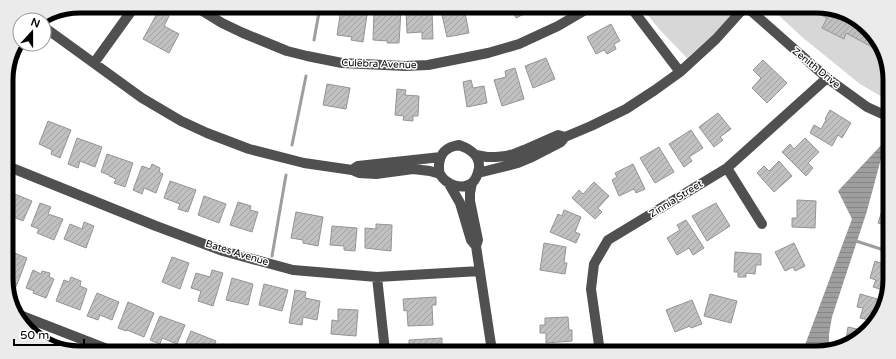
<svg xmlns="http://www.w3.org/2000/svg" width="896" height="359" viewBox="0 0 896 359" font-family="'Varela Round',sans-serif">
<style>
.grass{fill:#d7d7d7}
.water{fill:url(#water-rules)}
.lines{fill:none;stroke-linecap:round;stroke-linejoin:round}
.stream{stroke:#9e9e9e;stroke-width:3}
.building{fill:url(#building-hatch);stroke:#949494}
.minor{stroke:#505050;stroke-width:10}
.labels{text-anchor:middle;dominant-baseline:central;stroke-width:3;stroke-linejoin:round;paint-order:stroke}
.street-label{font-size:10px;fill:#000;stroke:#fff}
.rim{fill:none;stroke:#000;stroke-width:5}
</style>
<defs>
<pattern id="water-rules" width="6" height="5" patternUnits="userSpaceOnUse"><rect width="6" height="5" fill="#9e9e9e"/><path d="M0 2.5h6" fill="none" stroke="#868686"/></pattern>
<pattern id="building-hatch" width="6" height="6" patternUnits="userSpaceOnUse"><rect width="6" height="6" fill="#c0c0c0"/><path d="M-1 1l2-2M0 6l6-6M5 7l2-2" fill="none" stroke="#a3a3a3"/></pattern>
</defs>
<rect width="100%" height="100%" fill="#fff"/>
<path class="grass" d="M643,9H737L713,35L687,58L659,29Z
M773,10H840L872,31L889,70V101L860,84L802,37Z"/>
<path class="water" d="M886,140L867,211L832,317L829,334V350L821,353H802L852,219L838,191Z"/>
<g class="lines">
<path class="stream" d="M314,40L320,7
M889,101V100
M292,145L306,76
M856,241L887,251
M272,256L286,175"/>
</g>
<path class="building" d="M97,6H108L105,11Z
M360,7L368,8L363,42L351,40L352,37L337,35L341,9L359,11Z
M511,8H528L522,11L524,14L516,18Z
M392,9L401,10L399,43H387L388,41L373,40L374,13L392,14Z
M159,10L169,16L164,26L179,34L169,53L143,39Z
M821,10H840L872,31L876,40L872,47L846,33L844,39L822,28L827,18L819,14Z
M432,11L433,39H422V32L407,33L406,12Z
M457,12V14L465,13L469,33L447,37L442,15Z
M611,24L620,41L614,44L616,49L607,54L604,50L596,54L587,37Z
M546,58L555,79L533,88L525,66Z
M763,60L787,83L767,103L752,88L761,78L753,70Z
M515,68L524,99L502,106L494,80L506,77L505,71Z
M471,80L473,88L484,86L487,103L467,107L463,82Z
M327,84L350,88L346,109L323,105Z
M397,89L406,90L405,95L419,96L418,116H413V121L403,120L404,116L395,115Z
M830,110L851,123L842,138L838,135L832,146L810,133L814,125L821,129L826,120L825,119Z
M718,113L731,129L720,137L723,140L714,147L699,127Z
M48,121L71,130L60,158L51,154L52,150L39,144Z
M691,130L703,148L689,157L692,161L684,167L669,144Z
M77,138L102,147L95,167L80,161L78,168L68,164Z
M805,138L819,152L808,163L813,168L806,176L782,152L790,144L794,149Z
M659,147L674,172L655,183L640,158Z
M107,154L133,163L125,187L114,183L116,179L109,176V175L101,172Z
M779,161L792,176L774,192L757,173L764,166L769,171Z
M152,164L160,168L159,172L163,174L156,193L144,188L142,194L133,190L142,166L150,169Z
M633,164L645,189L636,193L634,189L619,196L612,180L617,177L615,173Z
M170,181L196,190L188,212L178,209L180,204L164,198Z
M594,182L609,196L598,208L602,212L595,219L572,198L579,190L583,194Z
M12,193L32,201L23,221L7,214V204Z
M204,196L226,204L219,223L198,215Z
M797,200L816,201L815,228L792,227V218H797Z
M238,202L251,206L250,210L258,212L252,232L230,225Z
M40,203L51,207L48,214L63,219L54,240L37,233L39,229L31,226Z
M716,203L730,226L707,241L692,216Z
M883,208L887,210V226L878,223Z
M564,210L581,217L575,232L580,234L576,243L550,232L558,214L562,216Z
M296,212L323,217L318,246L303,243V240L291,238Z
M686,220L704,248L693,255L689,248L677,255L667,238L680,230L677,225Z
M84,222L94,226L86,248L64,239L70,224L82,229Z
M376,224L392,225L391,251L365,248V228L376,229Z
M332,226L357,228L355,251L344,250V246L330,245Z
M544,243L566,247L564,263H567L565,274L540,270Z
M794,243L805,266L795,271L793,267L785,271L775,252Z
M12,252L27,258L16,287L7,283V261L8,262Z
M735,252L761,254V265H756L755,274L746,273V277H738V272H734Z
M172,257L189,263L180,289L162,282Z
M875,261L887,265L886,282L883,290L873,287L876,280L870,278Z
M33,270L41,274L42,271L50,273L49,277L54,279L46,298L33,293L34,291L26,288Z
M212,270L223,273L213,306L198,301L201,291L191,288L196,273L210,277Z
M71,277L81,281L80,286L87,289L80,310L56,301L64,280L69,282Z
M232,278L253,284L248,305L226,300Z
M264,284L288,290L282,311L259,305Z
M295,290L306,292L305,298L320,301L317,320L303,317L302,325L289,323Z
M97,293L119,302L112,320L100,315L98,320L87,316Z
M710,294L737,301L731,323L704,316Z
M860,294L881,300L877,312L879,313L873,321L860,318L863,308L857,307Z
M436,297V305H432L433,325L408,326L407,310L404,311L403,299Z
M692,300L702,324L691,328L690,326L675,332L666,310Z
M128,302L154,313L144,337L127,330L126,331L118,328Z
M338,309L358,310L356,336L331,334L332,320L338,321Z
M160,316L185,325L177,344L162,338L160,344L150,340Z
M568,317L569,330H572V341L546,343V333H540V325H545V318Z
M848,327L866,331L861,338L852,341L846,340Z
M191,331L216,341L212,350H183Z
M442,338V346H437V351H409V340Z
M223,344L231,347L232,344L242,348L241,350H220Z
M340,345L363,346L362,351L340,350Z"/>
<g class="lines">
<path class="minor" d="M196,7L222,23L243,33L287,51L307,56L342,63L405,66L428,65L488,53L519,44L558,26L587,9
M632,9L680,72
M750,10L827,78L867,107L889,117
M44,27L142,98L181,121L207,133L249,149L304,163L352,170L359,173L376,174L413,169L430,171L440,174
M94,63L135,6
M459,145C470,149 480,155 479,168C478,173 476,179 473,182C463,191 446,185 440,174C439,172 439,168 439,165C440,153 446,147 459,145Z
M476,155L487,157H496L506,156L514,154L524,150L558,135L565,137
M7,166L156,226L223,251L293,270L377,277L480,271
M727,168L762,224
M352,170L358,166L441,157
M478,173L518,163L530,158L561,142L565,137L591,126L626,109L655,90L680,72L716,39L743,9
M448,182L460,203L471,240L476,246
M472,183L470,193V201L478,240L476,246L492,351
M377,277L385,351
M17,314L107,349
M600,352L591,289L594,264L608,240L727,168L827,78
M708,352H718"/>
</g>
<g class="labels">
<g class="street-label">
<text transform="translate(379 64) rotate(2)">Culebra Avenue</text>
<text transform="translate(816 68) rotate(39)">Zenith Drive</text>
<text transform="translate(676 199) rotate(-32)">Zinnia Street</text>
<text transform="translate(237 253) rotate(17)">Bates Avenue</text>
</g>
</g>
<path d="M0 0H896V359H0ZM80 13H816A67 67 0 0 1 883 80V279A67 67 0 0 1 816 346H80A67 67 0 0 1 13 279V80A67 67 0 0 1 80 13Z" fill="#ebebeb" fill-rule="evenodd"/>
<path class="rim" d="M80 13H816A67 67 0 0 1 883 80V279A67 67 0 0 1 816 346H80A67 67 0 0 1 13 279V80A67 67 0 0 1 80 13Z"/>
<g transform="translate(32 32) rotate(21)"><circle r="19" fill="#ffffff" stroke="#999999"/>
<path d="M0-3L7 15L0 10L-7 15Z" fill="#000000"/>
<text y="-6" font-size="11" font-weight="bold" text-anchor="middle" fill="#000000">N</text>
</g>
<path d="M14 339v6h70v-6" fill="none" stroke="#000000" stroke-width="2"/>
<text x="20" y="339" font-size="12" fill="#000000" stroke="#ffffff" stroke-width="3" paint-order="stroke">50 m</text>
</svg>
